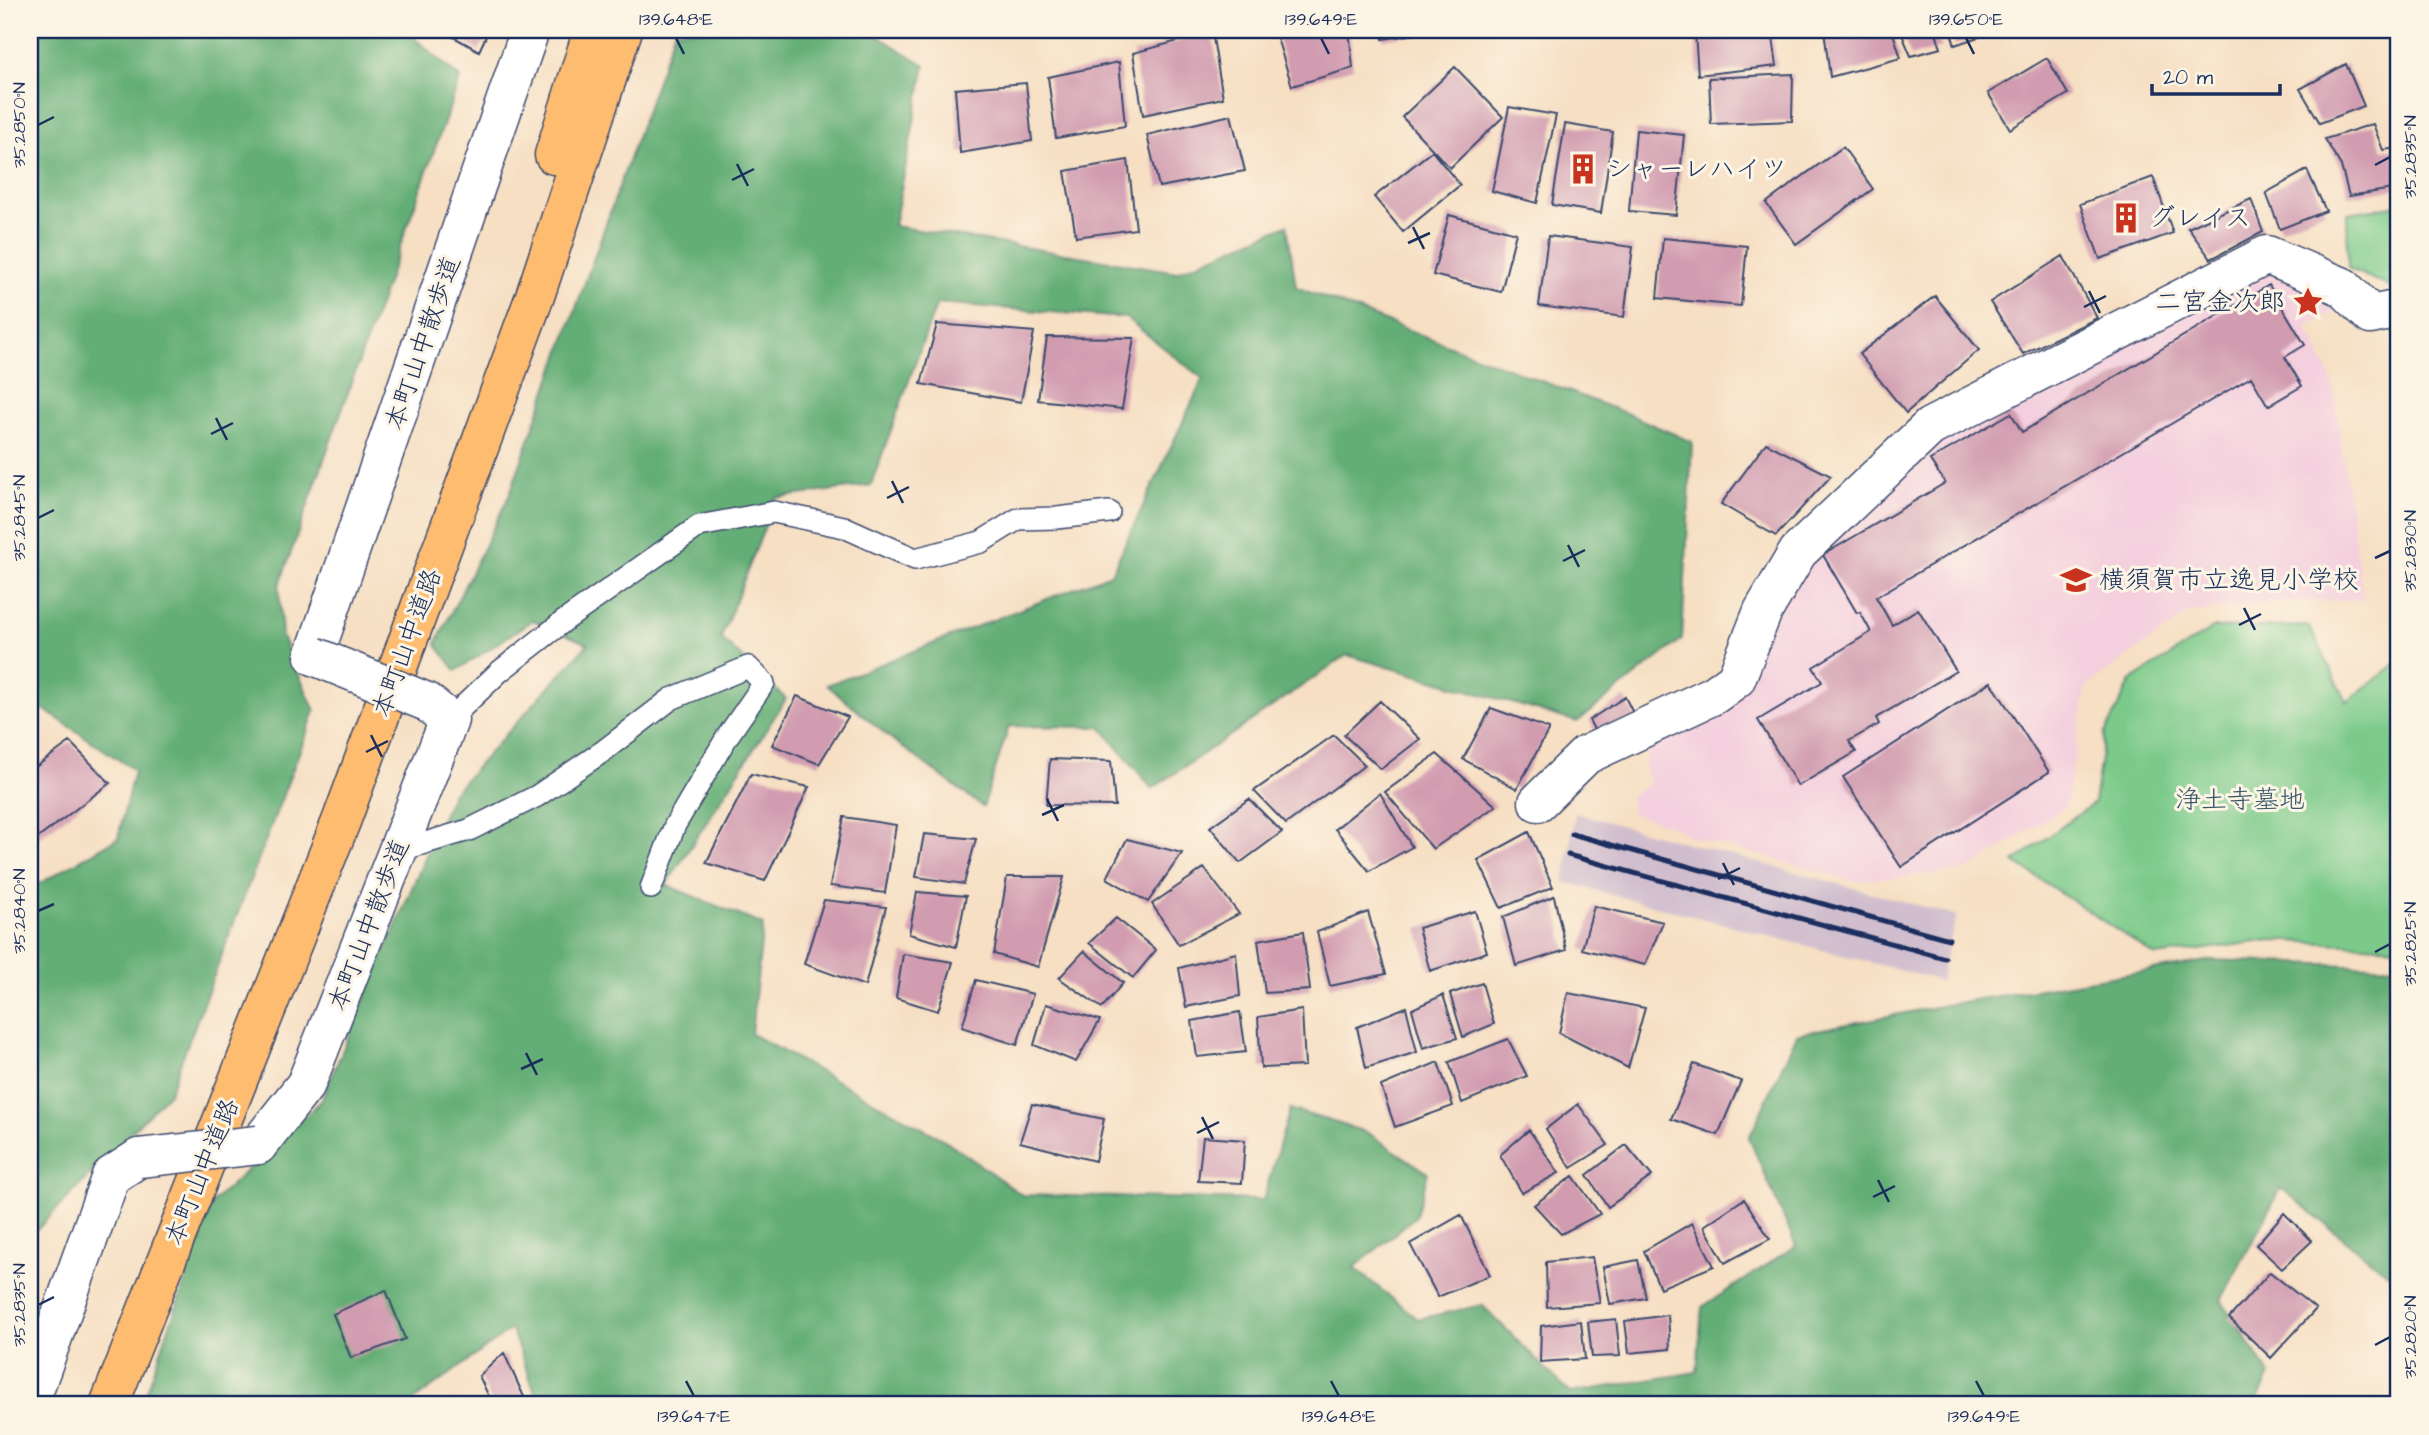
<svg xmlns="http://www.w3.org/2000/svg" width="2429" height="1435" viewBox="0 0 2429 1435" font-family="'Architects Daughter','Klee One',sans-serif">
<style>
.built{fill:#f4cfde}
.industrial{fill:#d0bdce}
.green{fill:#7bca8a;stroke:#4b7c74;stroke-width:2}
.forest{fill:#64ae76;stroke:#406e6a;stroke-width:2}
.building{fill:#d19cb0}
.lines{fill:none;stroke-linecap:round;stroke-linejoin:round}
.service-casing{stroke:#3c496d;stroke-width:24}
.minor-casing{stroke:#3c496d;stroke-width:41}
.motorway-casing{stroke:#3c496d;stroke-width:41}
.service{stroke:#fff;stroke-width:21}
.minor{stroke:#fff;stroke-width:38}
.motorway{stroke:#febc70;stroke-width:38}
.rail{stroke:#1b2f5e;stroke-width:5}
.minor-bridge-casing{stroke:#3c496d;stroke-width:41;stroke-linecap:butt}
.minor-bridge{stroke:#fff;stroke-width:38}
.ticks{fill:none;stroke:#1b2f5e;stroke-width:2.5}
.labels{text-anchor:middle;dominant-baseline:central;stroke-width:6;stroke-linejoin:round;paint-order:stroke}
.poi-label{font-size:26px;fill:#1b2f5e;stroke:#fcf5e5;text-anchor:start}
.street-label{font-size:26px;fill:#1b2f5e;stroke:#fcf5e5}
.park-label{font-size:26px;fill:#335669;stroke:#fcf5e5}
.neatline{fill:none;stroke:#1b2f5e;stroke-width:2.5}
.ticks-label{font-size:18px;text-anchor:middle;fill:#1b2f5e}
</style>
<rect width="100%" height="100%" fill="#fcf5e5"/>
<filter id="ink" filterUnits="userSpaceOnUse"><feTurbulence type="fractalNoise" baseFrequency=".0143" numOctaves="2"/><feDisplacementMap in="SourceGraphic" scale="14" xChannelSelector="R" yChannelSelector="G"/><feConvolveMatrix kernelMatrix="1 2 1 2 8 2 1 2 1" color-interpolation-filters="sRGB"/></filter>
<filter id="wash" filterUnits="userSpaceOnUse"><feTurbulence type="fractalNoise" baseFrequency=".00686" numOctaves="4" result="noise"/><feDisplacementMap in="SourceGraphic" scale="28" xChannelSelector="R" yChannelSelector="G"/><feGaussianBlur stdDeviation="1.57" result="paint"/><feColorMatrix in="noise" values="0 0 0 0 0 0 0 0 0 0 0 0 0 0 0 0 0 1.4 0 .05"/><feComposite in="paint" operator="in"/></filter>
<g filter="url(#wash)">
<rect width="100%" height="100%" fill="#f6dfc3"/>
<path class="built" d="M2251,269L2330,296L2336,312L2306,326L2332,379L2363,599L2266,603L2189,613L2086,687L2066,806L1965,871L1854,881L1689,836L1670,825L1632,814L1630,795L1650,784L1644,768L1653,731L1733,697L1803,562L1937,435Z"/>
<path class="industrial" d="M1575,813L1957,916L1945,958L1941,981L1564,882Z"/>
<path class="green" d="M2399,205V291L2348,268L2347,213Z
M2309,626L2347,702L2399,661V947L2271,940L2156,956L2014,862L2094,803L2105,733L2131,681L2213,628Z"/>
<path class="forest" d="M30,30H405L460,78L279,586L282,637L315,711L169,1093L30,1237V889L118,838L134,770L30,700Z
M675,30H868L925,65L894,226L1177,272L1287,225L1296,287L1628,414L1692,442L1682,639L1577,722L1347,655L1152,789L1101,727L1009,726L983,807L889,737L827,685L1111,574L1203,379L1126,318L937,303L871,485L776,498L721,638L786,699L666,885L763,925L751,1034L948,1142L1022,1195L1263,1200L1290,1109L1366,1132L1428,1173L1416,1216L1354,1268L1418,1319L1482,1305L1570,1393L1697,1372L1702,1307L1796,1246L1749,1138L1797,1034L1956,1003L2212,960L2399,967V1283L2281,1188L2221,1300L2270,1375L2255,1405H534L537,1397L511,1329L408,1405H142L213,1202L321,1101L452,794L588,644L533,620L456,671L436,644L509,496Z"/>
<g id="blocks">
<path class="building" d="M441,30H489L479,51Z
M1302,30H1349L1353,68L1292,86L1277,38Z
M1382,30H1435V31L1383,39Z
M1718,30H1772L1777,66L1698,75L1695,33Z
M1824,30H1892L1901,58L1830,77Z
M1900,30H1935L1941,48L1911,56Z
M1950,30H1999L1955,45Z
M1212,32L1223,98L1143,115L1133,53Z
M2047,58L2068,94L2010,129L1988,93Z
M1119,62L1125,126L1056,138L1048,77Z
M2346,64L2364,106L2320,123L2300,89Z
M1455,67L1503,117L1450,168L1402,117Z
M1793,74L1792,121L1711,124L1709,78Z
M1026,83L1032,141L960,153L955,89Z
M1509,107L1556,115L1537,203L1492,191Z
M1231,115L1245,171L1159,187L1147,135Z
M1565,124L1613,132L1601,213L1552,205Z
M2373,124L2383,150L2399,148V188L2349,196L2341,166L2325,139Z
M1636,130L1684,135L1676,215L1629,211Z
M1843,147L1873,189L1796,244L1766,203Z
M1432,151L1460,185L1403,232L1374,197Z
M1128,160L1136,229L1076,237L1065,171Z
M2307,170L2326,211L2280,229L2266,193Z
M2153,177L2173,233L2100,259L2080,204Z
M2251,199L2263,232L2211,259L2188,228Z
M1449,215L1516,233L1501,292L1433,275Z
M1548,236L1633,247L1624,317L1539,306Z
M1663,238L1747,246L1741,306L1657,298Z
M2063,256L2097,318L2023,354L1990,302Z
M2269,285L2305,345L2285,357L2302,386L2268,406L2251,377L1876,597L1892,625L1918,609L1956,671L1876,718L1879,724L1849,741L1856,752L1798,786L1758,720L1822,682L1813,667L1871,632L1860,612L1857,613L1823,555L1945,483L1930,460L2011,413L2022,432Z
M1935,296L1979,350L1906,413L1859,354Z
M937,324L1034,332L1021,402L921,384Z
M1047,337L1134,338L1122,409L1038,400Z
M1766,443L1831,476L1776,536L1721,504Z
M1991,682L2049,772L1901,867L1843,777Z
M797,696L848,717L819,764L772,745Z
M1625,697L1638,723L1599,739L1589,720Z
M1380,701L1420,739L1381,769L1344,735Z
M1491,708L1549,729L1517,789L1463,759Z
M1334,735L1365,765L1286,824L1254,791Z
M70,742L110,783L38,838L30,828V771Z
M1437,754L1496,806L1433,849L1385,792Z
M1050,759L1111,761L1115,806L1046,805Z
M751,774L809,787L765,881L706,863Z
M1380,793L1412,847L1369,871L1335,829Z
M1249,799L1282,832L1240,863L1210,827Z
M844,817L896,825L885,893L830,886Z
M1529,832L1553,887L1501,908L1478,860Z
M924,834L976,839L964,884L916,877Z
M1127,839L1182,853L1148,902L1107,878Z
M1204,868L1239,914L1179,945L1152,904Z
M1007,877H1064L1038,967L994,954Z
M917,892L966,896L956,947L909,934Z
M1554,896L1566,950L1516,966L1503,917Z
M824,900L886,907L865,986L804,964Z
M1594,906L1663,922L1645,965L1582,949Z
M1475,911L1487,952L1430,971L1418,928Z
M1368,912L1386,974L1330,986L1317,932Z
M1116,918L1156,950L1133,978L1089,943Z
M1303,932L1310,990L1265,993L1258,940Z
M1084,951L1123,983L1102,1008L1059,978Z
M1236,953L1240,996L1186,1007L1179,968Z
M903,954L953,962L938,1011L896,998Z
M976,980L1033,994L1017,1045L962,1027Z
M1482,983L1494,1024L1463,1037L1450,994Z
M1568,993L1645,1008L1628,1068L1559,1033Z
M1443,995L1457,1038L1423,1048L1412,1009Z
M1046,1004L1100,1020L1076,1062L1034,1045Z
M1406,1007L1417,1052L1366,1068L1357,1027Z
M1302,1010L1305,1066L1261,1068L1258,1017Z
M1240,1012L1246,1052L1197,1057L1192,1021Z
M1508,1039L1527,1076L1462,1103L1449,1062Z
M1438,1062L1453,1106L1395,1127L1381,1086Z
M1694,1064L1741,1081L1718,1135L1671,1119Z
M1032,1104L1104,1119L1095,1161L1020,1142Z
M1578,1104L1608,1145L1571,1168L1546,1129Z
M1529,1130L1559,1173L1522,1193L1500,1155Z
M1203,1137L1245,1140L1242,1183L1198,1181Z
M1626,1145L1652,1176L1608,1207L1587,1175Z
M1573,1176L1600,1214L1561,1234L1534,1205Z
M1744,1199L1770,1239L1725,1263L1704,1226Z
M2284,1213L2312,1241L2282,1269L2256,1245Z
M1461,1215L1490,1275L1438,1297L1410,1244Z
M1692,1223L1714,1266L1660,1288L1644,1251Z
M1592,1257L1600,1303L1547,1307L1546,1262Z
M1638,1260L1646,1298L1610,1304L1603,1267Z
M2270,1272L2316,1309L2271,1358L2229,1318Z
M386,1290L405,1339L351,1358L333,1314Z
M1668,1315L1670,1349L1629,1353L1625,1321Z
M1616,1319L1620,1356L1592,1357L1588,1322Z
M1581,1321L1585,1359L1540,1362L1541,1326Z
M504,1353L524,1397L512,1405H493L479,1376Z"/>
</g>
</g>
<g filter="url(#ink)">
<use href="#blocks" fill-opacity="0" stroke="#3c496d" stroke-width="2"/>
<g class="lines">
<g class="service-casing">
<path id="service" d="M449,720L499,672L564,621L699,526L774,512L844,527L915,559L981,542L1018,519L1057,518L1109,512
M398,851L469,830L537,796L602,752L671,699L748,667L764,683L727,737L675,825L651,888"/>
</g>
<g class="minor-casing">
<path id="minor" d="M314,656L530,30
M1538,802L1586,755L1714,695L1736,679L1763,611L1798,552L1930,427L2267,255L2343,287L2371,315L2399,309
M258,1145L306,1084L449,720L427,702
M30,1401L111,1176L139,1158"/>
</g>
<g class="motorway-casing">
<path id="motorway" d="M554,155L593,30
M109,1405L342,819L535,296L623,30"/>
</g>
<use href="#service" class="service"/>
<use href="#minor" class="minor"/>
<use href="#motorway" class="motorway"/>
<path class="rail" d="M1572,834L1949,939
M1568,855L1945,958"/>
<g class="minor-bridge-casing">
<path id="minor-bridge" d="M314,656L427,702
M139,1158L258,1145"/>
</g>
<use href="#minor-bridge" class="minor-bridge"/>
</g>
</g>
<path class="ticks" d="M676,38L684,54M1321,38L1329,54M1966,38L1974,54M38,125L54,117M737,164L748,186M2375,165L2390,157M732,180L754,169M1413,227L1424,249M1408,243L1430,233M2089,291L2100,313M2084,307L2106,296M216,418L227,440M211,434L233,423M892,481L903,503M887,498L909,487M38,518L54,510M1568,545L1579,567M2375,558L2390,551M1563,561L1585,550M2244,608L2255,630M2239,625L2261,614M371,735L382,757M366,752L388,741M1047,799L1058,821M1042,815L1064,805M1723,863L1734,885M1718,879L1740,868M38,911L54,904M2375,952L2390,944M526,1053L537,1075M521,1069L543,1059M1202,1117L1213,1139M1197,1133L1219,1122M1878,1180L1889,1202M1873,1197L1895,1186M38,1305L54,1297M2375,1345L2390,1337M686,1381L694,1396M1331,1381L1339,1396M1976,1381L1984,1396"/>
<defs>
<g id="building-bare" transform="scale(2.415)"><path d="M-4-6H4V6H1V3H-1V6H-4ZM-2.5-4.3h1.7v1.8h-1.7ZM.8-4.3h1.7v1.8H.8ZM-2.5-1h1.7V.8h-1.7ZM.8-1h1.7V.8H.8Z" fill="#c8321e" stroke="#fcf5e5" stroke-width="2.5" paint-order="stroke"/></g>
<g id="sight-bare" transform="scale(2.415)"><path d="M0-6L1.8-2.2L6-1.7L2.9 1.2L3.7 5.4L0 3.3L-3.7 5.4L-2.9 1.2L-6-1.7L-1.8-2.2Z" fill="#c8321e" stroke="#fcf5e5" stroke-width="2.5" paint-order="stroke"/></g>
<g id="school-bare" transform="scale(2.415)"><path d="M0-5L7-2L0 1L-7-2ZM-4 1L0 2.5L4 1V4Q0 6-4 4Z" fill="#c8321e" stroke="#fcf5e5" stroke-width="2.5" paint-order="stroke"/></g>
</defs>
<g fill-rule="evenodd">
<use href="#building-bare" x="1583" y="169"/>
<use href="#building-bare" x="2126" y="218"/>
<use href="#sight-bare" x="2308" y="302"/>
<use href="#school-bare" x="2076" y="580"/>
</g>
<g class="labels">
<g class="poi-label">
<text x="1606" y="169">シャーレハイツ</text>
<text x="2149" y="218">グレイス</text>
<text x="2285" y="302" text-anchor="end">二宮金次郎</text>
<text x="2099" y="580">横須賀市立逸見小学校</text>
</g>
<g class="street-label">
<text transform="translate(423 343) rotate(-71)">本町山中散歩道</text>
<text transform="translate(407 643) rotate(-70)">本町山中道路</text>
<text transform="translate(369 925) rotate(-69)">本町山中散歩道</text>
<text transform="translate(202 1172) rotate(-68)">本町山中道路</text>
</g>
<g class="park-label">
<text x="2240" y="800">浄土寺墓地</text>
</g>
</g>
<rect width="2429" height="1435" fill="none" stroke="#fcf5e5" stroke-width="77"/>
<path d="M2152 84v10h128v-10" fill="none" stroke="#1b2f5e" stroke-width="3.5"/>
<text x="2163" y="84" font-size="21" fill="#1b2f5e" stroke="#fcf5e5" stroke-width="5" paint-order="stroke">20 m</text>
<rect x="38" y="38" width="2352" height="1358" class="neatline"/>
<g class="ticks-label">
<text x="676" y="25">139.648°E</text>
<text x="1321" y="25">139.649°E</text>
<text x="1966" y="25">139.650°E</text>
<text transform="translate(19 125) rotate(-90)" y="6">35.2850°N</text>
<text transform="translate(2410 157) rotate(-90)" y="6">35.2835°N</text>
<text transform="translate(19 518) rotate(-90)" y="6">35.2845°N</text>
<text transform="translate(2410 551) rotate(-90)" y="6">35.2830°N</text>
<text transform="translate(19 911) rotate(-90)" y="6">35.2840°N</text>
<text transform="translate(2410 944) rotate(-90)" y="6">35.2825°N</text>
<text transform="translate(19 1305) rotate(-90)" y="6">35.2835°N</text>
<text transform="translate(2410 1337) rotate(-90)" y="6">35.2820°N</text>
<text x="694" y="1422">139.647°E</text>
<text x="1339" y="1422">139.648°E</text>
<text x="1984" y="1422">139.649°E</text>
</g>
</svg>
